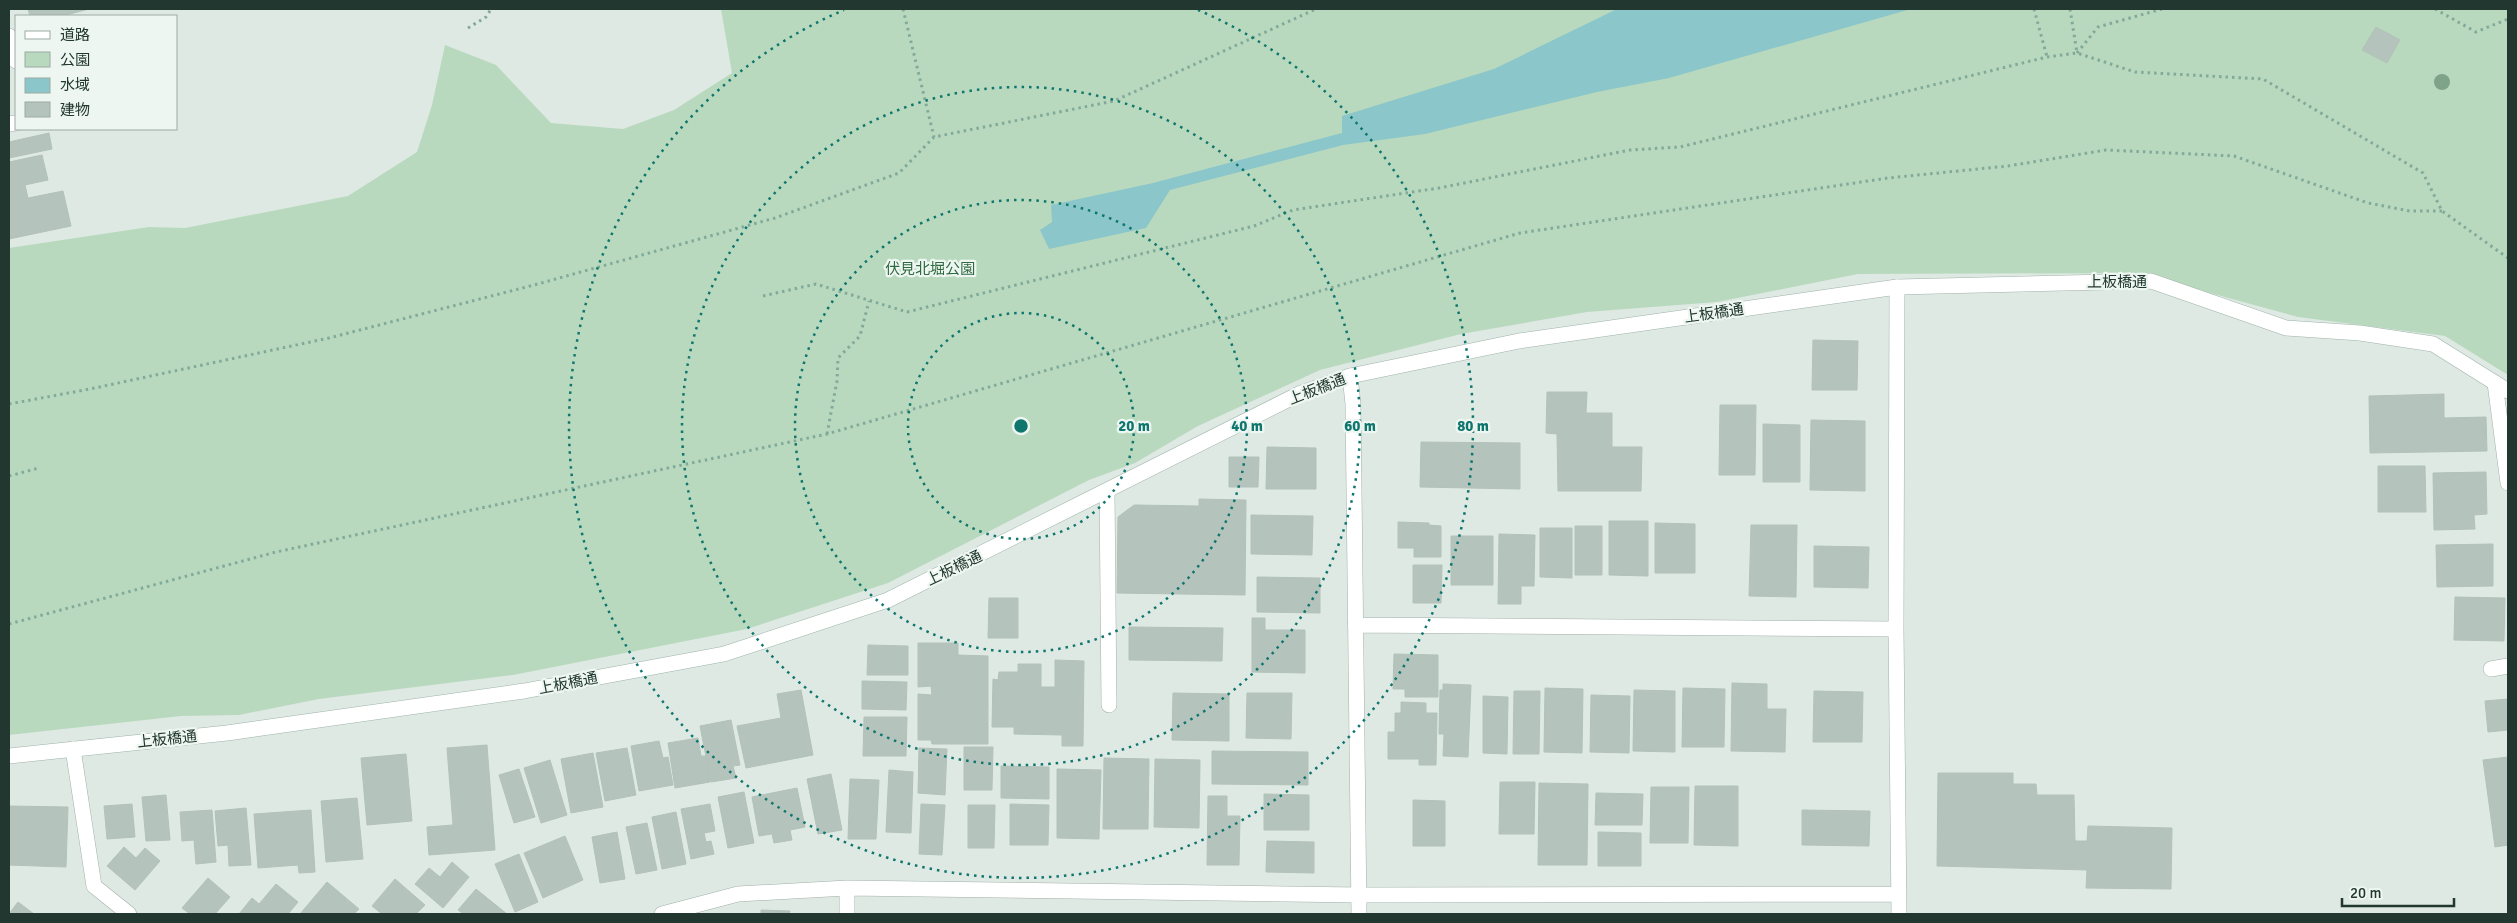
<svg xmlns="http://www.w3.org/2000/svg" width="2517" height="923" viewBox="0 0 2517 923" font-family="Signika,'Noto Sans JP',sans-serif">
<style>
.green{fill:#b9d9be}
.water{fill:#8ac6ca}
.building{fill:#b4c3bc;stroke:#b2c2b9}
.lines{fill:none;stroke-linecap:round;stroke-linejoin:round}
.street-casing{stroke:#a2b0a9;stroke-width:16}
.secondary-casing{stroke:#9fb3aa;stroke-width:16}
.path{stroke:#81aa9a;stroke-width:3;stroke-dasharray:2.5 4;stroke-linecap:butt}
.street{stroke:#fff;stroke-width:15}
.secondary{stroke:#fff;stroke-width:15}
.tree{fill:#7ea389}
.ring{fill:none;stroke:#0f766e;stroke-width:2.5;stroke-dasharray:2.5 5}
.labels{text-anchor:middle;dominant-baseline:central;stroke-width:4.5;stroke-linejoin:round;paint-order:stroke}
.park-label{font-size:15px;fill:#2f6a40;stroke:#eef6f1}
.street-label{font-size:15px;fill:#21372f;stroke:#eef6f1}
.centre{fill:#0f766e;stroke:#eef6f1;stroke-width:2.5}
.ring-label{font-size:15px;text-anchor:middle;font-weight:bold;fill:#0f766e;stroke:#eef6f1;stroke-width:4.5;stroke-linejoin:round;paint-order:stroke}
</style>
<rect width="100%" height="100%" fill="#dee9e3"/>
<path class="green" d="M721,9H2508V375L2445,336L2298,317L2137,273L1858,274L1717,302L1587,312L1461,334L1320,370L1198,426L1135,463L1089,480L888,583L747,629L513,675L319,699L239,715L181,716L9,735V248L149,227L185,228L348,196L417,152L432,105L445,45L496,65L551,123L623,129L674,110L732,73Z"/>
<path class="water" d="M1617,9H1911L1669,78L1597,92L1425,134L1343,145L1170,190L1146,228L1049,249L1040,230L1052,222L1051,205L1153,183L1342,133V116L1494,69Z"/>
<path class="building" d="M28,9H89L62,16H30Z
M2376,27L2400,40L2387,63L2362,50Z
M49,133L52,149L9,158V142Z
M42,155L48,180L25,185L28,198L63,191L71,226L9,239V162Z
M1813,340L1858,341L1857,390H1812Z
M1547,392H1587L1586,413H1612V447H1642L1641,491H1558L1557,434L1546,433Z
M2444,394V418L2486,417L2487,451L2370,453L2369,396Z
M1720,405H1756L1755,475H1719Z
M1811,420L1865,421V491L1810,490Z
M1763,424L1800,425V482H1763Z
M1421,442L1520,443V489L1420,487Z
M1267,447L1316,448V489H1266Z
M1229,457H1259L1258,487H1229Z
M2378,466H2425L2426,512H2378Z
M2486,472L2487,514L2474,515L2475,529L2434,530L2433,473Z
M1199,499L1246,500L1245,595L1117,593L1118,517L1134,505L1199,506Z
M1251,515L1313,516L1312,555L1251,554Z
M1609,521H1648V576L1609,575Z
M1398,522L1429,523V525L1441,526V557H1414V548H1398Z
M1655,523L1695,524V573H1655Z
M1751,525H1797L1796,597L1749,596Z
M1575,526H1602V575H1575Z
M1540,528H1572V578L1540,577Z
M1499,534L1535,535L1534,586H1521V604H1498Z
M1451,536H1493V585H1451Z
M2493,544V586L2437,587L2436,545Z
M1814,546L1869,547L1868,588L1814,587Z
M1413,565H1442L1441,603H1413Z
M1257,577L1320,578V613L1257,612Z
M2455,597L2505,598L2504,641L2454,640Z
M989,598H1018V638H988Z
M1252,618H1265V630H1305V673L1252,672Z
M1129,627L1223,628L1222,661L1129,660Z
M918,643H958V655L988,656V744H932L931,740H918V694L932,695L931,686L918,687Z
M868,645L908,646V675H867Z
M1394,654L1438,655V697H1405V689H1393Z
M1055,660L1084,661L1083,746H1062V735L1014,734V727H992L993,679L998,680L999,672H1018V664H1041V687H1055Z
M862,681L907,682L906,710L862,709Z
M1732,683L1767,684V709H1786L1785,752L1731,751Z
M1443,684L1471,685L1468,757L1443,756L1444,734H1439L1440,690H1443Z
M1545,688L1583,689L1582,753L1544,752Z
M1683,688L1725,689L1724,747H1682Z
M801,690L813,755L746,768L737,726L781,718L777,694Z
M1634,690L1675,691V752L1633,751Z
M1514,691H1540L1539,754H1513Z
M1814,691L1863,692L1862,742H1813Z
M1173,693L1229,694V741L1172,740Z
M1247,693H1292L1291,739L1246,738Z
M1591,695L1630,696L1629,753L1590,752Z
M1483,696L1508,697L1507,754L1483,753Z
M2508,699V730L2488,732L2485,701Z
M1401,702L1426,703V713H1437L1436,765H1419V759H1388V732H1395V713H1401Z
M864,717H907L906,756H863Z
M731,720L740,765L733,766L736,778L711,782L700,726Z
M698,738L701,756H706L710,782L675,788L668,743Z
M659,741L663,758L668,757L673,785L639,791L631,746Z
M487,745L495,850L429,855L427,827L453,825L447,748Z
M964,747H993L992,790H964Z
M627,748L636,795L605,801L596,753Z
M919,748L947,749L945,795L918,793Z
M1212,751L1308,752V785L1212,784Z
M593,753L603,807L571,813L561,759Z
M406,754L412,821L367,825L361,758Z
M2508,757V845L2495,847L2483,760Z
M1104,758L1149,759L1148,829H1103Z
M1155,759L1200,760L1199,828L1154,827Z
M550,760L567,815L541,823L524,768Z
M1001,766L1049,767V799L1001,798Z
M519,769L535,817L514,823L499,775Z
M1057,769L1101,770L1099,839L1057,838Z
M889,770L913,772L911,833L886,832Z
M1938,773H2013V784H2036L2037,795H2074L2075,841H2087L2088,826L2172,828L2171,889L2086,888L2087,870L1937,866Z
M831,774L842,830L818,834L807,779Z
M850,779L879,780L876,839H848Z
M1500,782H1535L1534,834H1499Z
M1539,783L1588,784L1587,865H1538Z
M1695,786H1738V846L1694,845Z
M1651,787H1689L1688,843H1650Z
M797,788L805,827L790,830L792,840L774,843L772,834L759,836L752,797Z
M744,792L754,843L728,848L718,797Z
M1596,793L1643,794L1642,825H1595Z
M1264,794L1309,795V830H1264Z
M166,795L170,840L146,841L142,797Z
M1208,796H1227V816H1240L1239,865H1207Z
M357,798L363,859L326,862L321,801Z
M1413,800L1445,801V846H1413Z
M132,804L135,837L107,839L104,806Z
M710,804L715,831L704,833L706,842L711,841L714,854L691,859L681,809Z
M921,804L945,805L942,855L919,854Z
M1010,804L1049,805L1048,845H1010Z
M968,805H995L994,848H968Z
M9,806L68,807L66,867L9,865Z
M246,808L251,865L229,866L228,845L218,846L215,811Z
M212,810L216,862L196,864L194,840L182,841L180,812Z
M311,810L315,872L299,873L298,865L258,868L254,814Z
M1802,810L1870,811L1869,846L1802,845Z
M676,812L686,864L662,869L652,817Z
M647,823L657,870L636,874L626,827Z
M617,832L625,879L600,883L592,837Z
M1598,832L1641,833V866H1598Z
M565,836L583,880L543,898L524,853Z
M1267,841L1314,842V873L1266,872Z
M124,847L136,858L145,848L160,861L135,890L107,866Z
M519,854L538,902L515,912L495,864Z
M452,862L469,877L443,908L415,884L429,868L440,877Z
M208,878L230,897L215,914H190L182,908Z
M395,879L425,905L416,914H382L372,906Z
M327,882L359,909L354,914H300Z
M276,884L298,902L288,914H239L252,898L259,904Z
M476,889L507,914H464L458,910Z
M18,902L34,914H9Z
M761,910L790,911L789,914H761Z"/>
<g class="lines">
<g class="street-casing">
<path id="street" d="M9,36L16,61
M9,124L16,123
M1897,287L1896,629L1899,914
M1350,376L1353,404L1359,914
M2495,383L2508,483
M1107,491L1109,705
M1355,625L1896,629
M2491,669L2508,666
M73,749L94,886L129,914
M847,888V914
M662,914L738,894L847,888L1359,895L1899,894"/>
</g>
<g class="secondary-casing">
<path id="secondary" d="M9,756L227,733L524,691L724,654L888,600L1301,393L1350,376L1519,341L1897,287L2151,281L2286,328L2360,333L2433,344L2508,391"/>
</g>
<path class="path" d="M903,9L934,137
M2034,9L2047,57
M2070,9L2077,53
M2435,9L2476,32L2508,19
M468,28L486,17L491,9
M2077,53L2098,27L2162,9
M763,296L816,284L907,312L1254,226L1293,210L1439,188L1630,150L1680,147L2047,57L2077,53L2135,72L2263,79L2423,173L2442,211L2508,258
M9,404L90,389L329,338L534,285L775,218L899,173L934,137L1114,101L1316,9
M827,434L837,381L838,358L860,336L869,301
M9,476L39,468
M9,624L276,552L827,434L1520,233L1888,178L2008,166L2106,150L2234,156L2368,203L2410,211H2442"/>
<use href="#street" class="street"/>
<use href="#secondary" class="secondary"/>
</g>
<circle class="tree" cx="2442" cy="82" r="8"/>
<g class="ring">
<circle cx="1021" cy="426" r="113"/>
<circle cx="1021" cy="426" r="226"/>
<circle cx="1021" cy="426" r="339"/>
<path d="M1198 10A452 452 0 1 1 844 10"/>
</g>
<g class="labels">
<g class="park-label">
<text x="930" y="269">伏見北堀公園</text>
</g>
<g class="street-label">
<text x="2117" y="282">上板橋通</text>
<text transform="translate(1714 313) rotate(-8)">上板橋通</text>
<text transform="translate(1317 389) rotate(-21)">上板橋通</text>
<text transform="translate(954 568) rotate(-26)">上板橋通</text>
<text transform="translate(568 683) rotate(-11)">上板橋通</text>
<text transform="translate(167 739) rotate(-6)">上板橋通</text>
</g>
</g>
<circle cx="1021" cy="426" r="8" class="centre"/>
<g class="ring-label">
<text x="1134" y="431">20 m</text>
<text x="1247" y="431">40 m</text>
<text x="1360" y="431">60 m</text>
<text x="1473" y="431">80 m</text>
</g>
<rect width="2517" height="923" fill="none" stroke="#21372f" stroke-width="20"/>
<rect x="15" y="15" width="162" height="115" fill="#eef6f1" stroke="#9caaa3"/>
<rect x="25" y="31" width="25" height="8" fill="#ffffff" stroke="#9caaa3"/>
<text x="60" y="40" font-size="15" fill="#21372f">道路</text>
<rect x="25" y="52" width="25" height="15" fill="#b9d9be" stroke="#9caaa3"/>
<text x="60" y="65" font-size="15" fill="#21372f">公園</text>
<rect x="25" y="78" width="25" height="15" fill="#8ac6ca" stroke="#9caaa3"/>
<text x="60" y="90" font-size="15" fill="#21372f">水域</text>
<rect x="25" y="102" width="25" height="15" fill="#b4c3bc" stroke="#9caaa3"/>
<text x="60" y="115" font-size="15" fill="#21372f">建物</text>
<path d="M2342 898v8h112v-8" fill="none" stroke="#21372f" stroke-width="2.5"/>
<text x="2350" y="898" font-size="15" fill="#21372f" stroke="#eef6f1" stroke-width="4" paint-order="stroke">20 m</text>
</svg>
